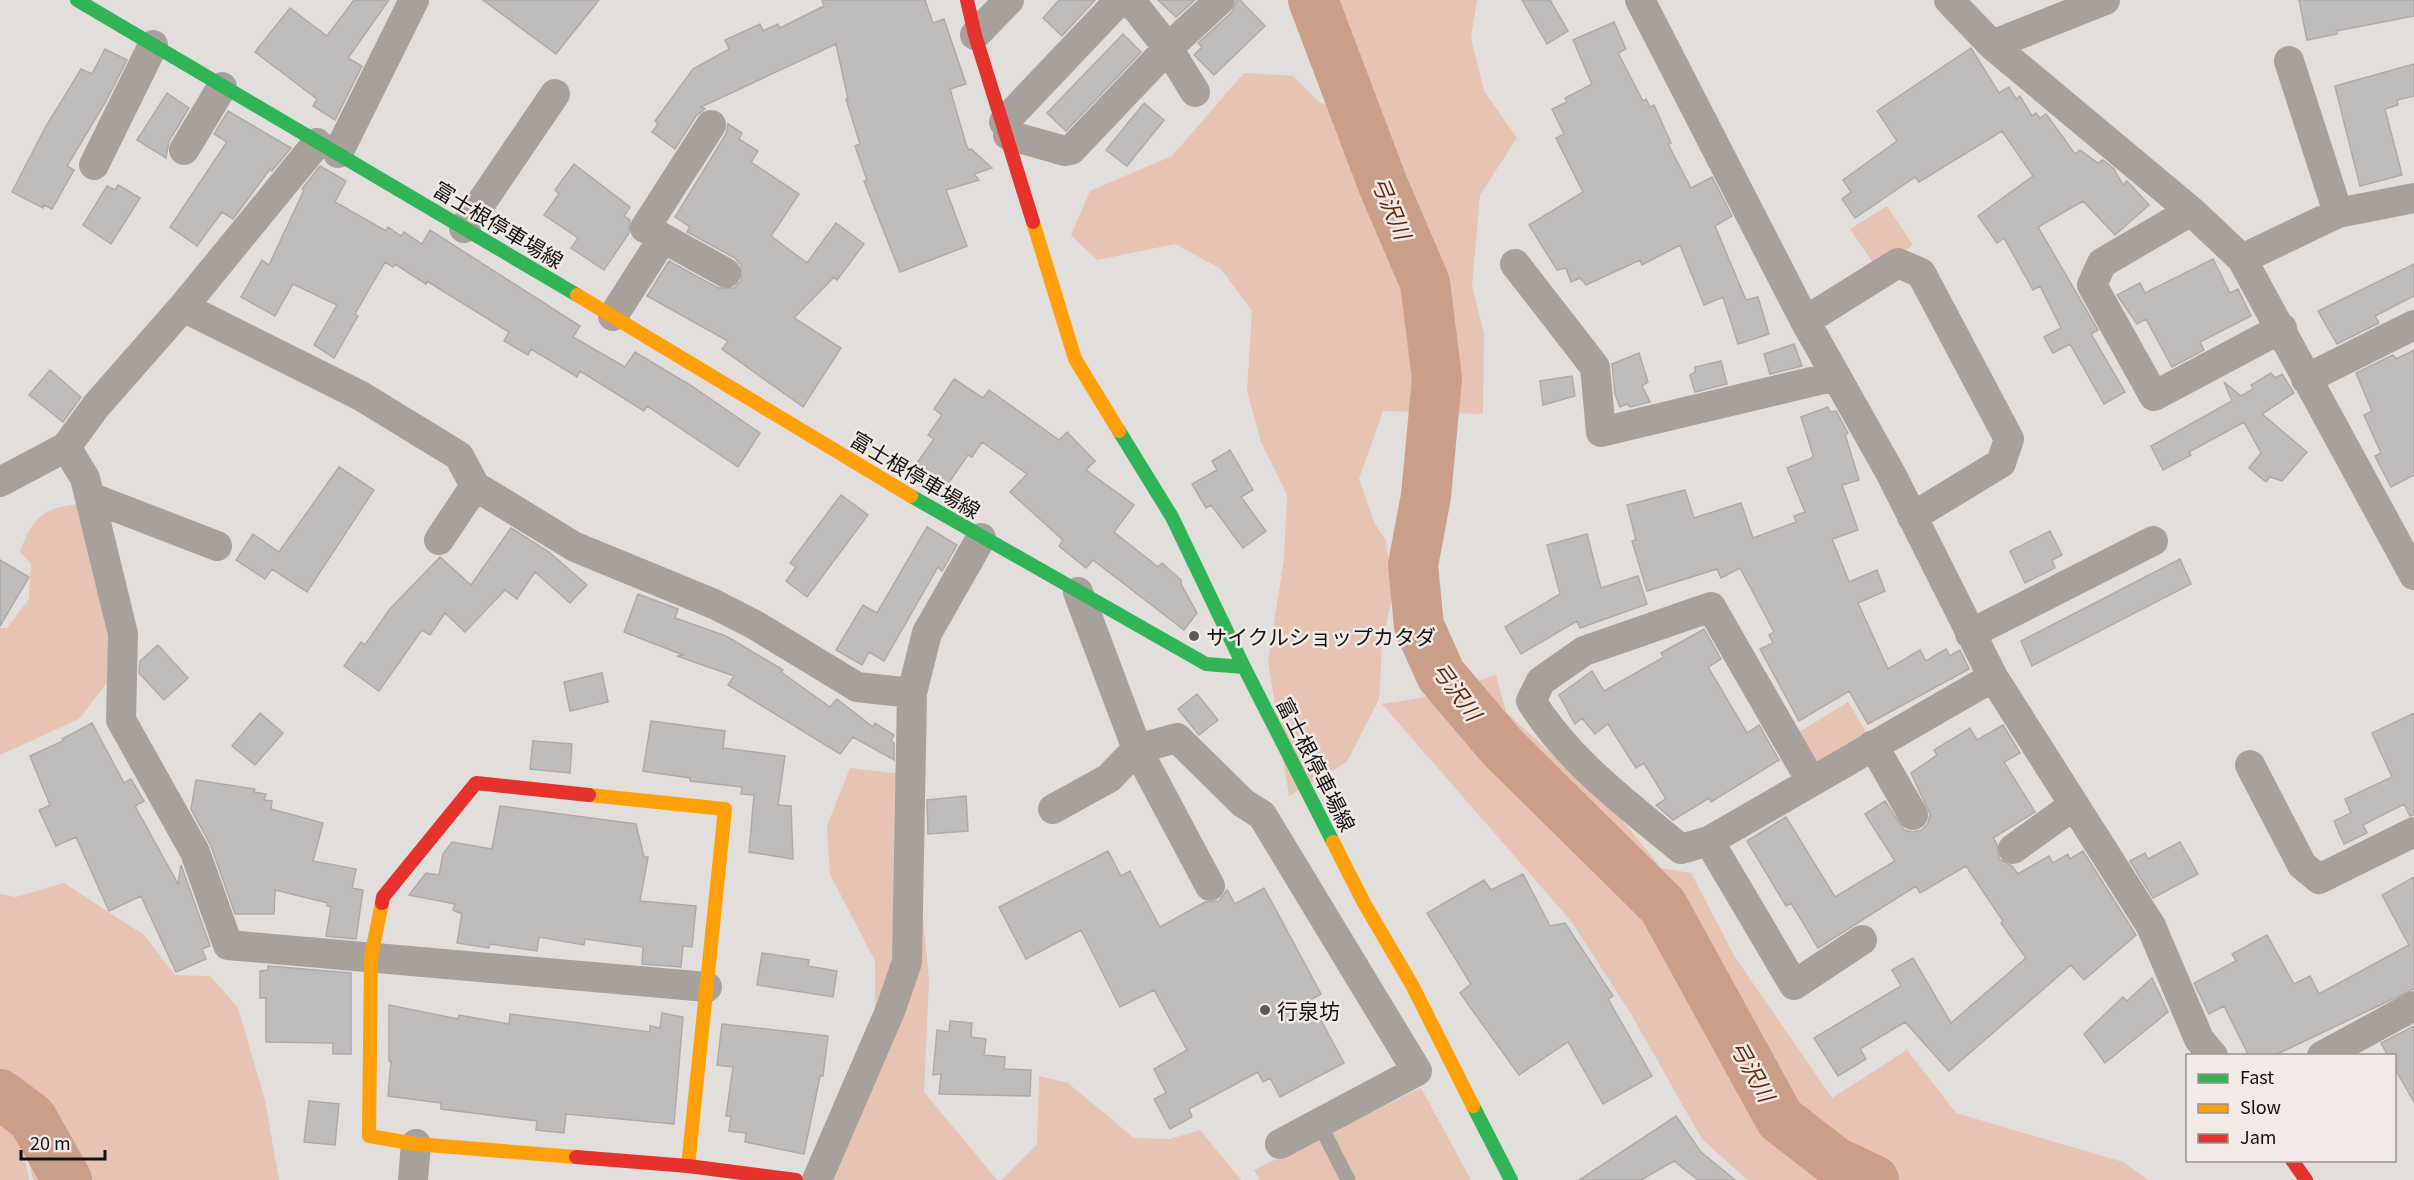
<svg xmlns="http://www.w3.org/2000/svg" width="2414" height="1180" viewBox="0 0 2414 1180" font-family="Georgia,'Noto Sans JP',serif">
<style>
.green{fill:#e6c3b3}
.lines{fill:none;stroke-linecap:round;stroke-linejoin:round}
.river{stroke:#cb9e8a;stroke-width:50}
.building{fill:#bfbdbc;stroke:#adaaa9;stroke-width:1.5}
.lane{stroke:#a8a09b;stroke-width:15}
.street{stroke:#a8a09b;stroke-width:30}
.fast{stroke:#30b455;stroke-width:14}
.slow{stroke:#ff9f0a;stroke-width:14}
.jam{stroke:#e5322d;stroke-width:14}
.poi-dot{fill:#5c5958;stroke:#f1eae7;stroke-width:2}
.labels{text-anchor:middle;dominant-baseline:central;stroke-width:5;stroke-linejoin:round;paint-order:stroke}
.street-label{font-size:21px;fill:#141211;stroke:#f1eae7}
.poi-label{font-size:21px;fill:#141211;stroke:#f1eae7;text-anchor:start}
.water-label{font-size:22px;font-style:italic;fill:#622708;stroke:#f1eae7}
</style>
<rect width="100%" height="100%" fill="#e1dedc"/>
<path class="green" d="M1319,0H1477L1471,38L1484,91L1517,138L1480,195L1472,286L1484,334L1483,414L1383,411L1359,479L1374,522L1386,541L1393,593L1382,644L1379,699L1347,762L1289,796L1268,661L1284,559L1287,495L1261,442L1247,391L1252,311L1221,269L1175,244L1097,260L1071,235L1090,191L1172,156L1244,73L1293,76L1319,102L1385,122L1321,21Z
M1887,206L1913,245L1877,269L1850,229Z
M80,504L116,671L79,719L0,755V628H7L29,599L31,564L20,552C32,518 43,507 80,504Z
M1496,675L1506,712L1619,816L1661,868L1691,873L1735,957L1832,1098L1907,1050L1956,1113L2123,1162L2148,1180H1747L1702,1139L1631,1014L1571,921L1382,704L1433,696Z
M1848,702L1868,735L1819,765L1799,732Z
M850,768L909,775L929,980L924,1092L997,1180H831L875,1052V961L830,874L827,826Z
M64,883L144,935L175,975L210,976L238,1008L265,1100L279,1180H33L23,1134L0,1115V894L16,897Z
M1039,1076L1068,1083L1134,1138L1170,1139L1200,1130L1241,1180H1002L1037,1144Z
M1421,1088L1471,1180H1260L1254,1170Z
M0,1116L19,1132L29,1180H0Z"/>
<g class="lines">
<path class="river" d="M1313,0L1383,185L1425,283L1437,378L1426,496L1413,565L1419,626L1441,675L1502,747L1663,906L1780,1119L1834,1161L1874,1180
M0,1094L32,1118L67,1180"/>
</g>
<path class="building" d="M354,0H389L348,58L362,66L335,120L313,106L317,99L255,52L290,8L327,36Z
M483,0H599L556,54Z
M822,0H925L933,23L944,19L966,84L950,89L966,144L969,150L971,149L992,168L974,174L979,180L946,190L967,246L900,272L864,181L867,180L855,146L860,144L846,99H848L836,44L701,107L705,109L696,116L675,149L652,132L658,124L655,121L693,69L729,49L725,40L760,24L763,31L778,24L780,28L824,6Z
M1059,0H1095L1062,36L1043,18Z
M1158,0H1195L1176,17Z
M1237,0H1240L1265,26L1214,75L1194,55L1202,47L1198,43L1232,12Z
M1522,0H1550L1568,31L1547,44Z
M2299,0H2414V16L2336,31L2337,34L2307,40Z
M1614,22L1626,49L1618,53L1643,101L1646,99L1650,107L1654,105L1671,143L1668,144L1691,188L1712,177L1732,216L1715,226L1746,300L1758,297L1769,334L1738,344L1723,297L1704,305L1680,245L1642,265L1640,260L1586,285L1580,278L1571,282L1566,268L1557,270L1529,225L1583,192L1556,138L1564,134L1552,109L1567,102L1565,98L1592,84L1573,40Z
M1123,34L1141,52L1066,131L1047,113Z
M1971,48L1999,93L2009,87L2016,99L2020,96L2032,116L2036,113L2040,118L2046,114L2075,154L2080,150L2098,163L2103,160L2114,169L2123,185L2127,181L2149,205L2115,235L2083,201L2038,227L2098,330L2091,334L2125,392L2104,404L2070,344L2053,353L2044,337L2061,328L2040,286L2033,290L2004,238L1997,243L1978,216L2033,176L2002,131L1919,182L1915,177L1855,218L1842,199L1851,192L1843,180L1897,141L1877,111Z
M105,49L127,60L105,103L67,166L74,170L52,209L44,205L43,208L12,192L45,128L81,69L92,74Z
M2414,64V96L2397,100L2398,105L2385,109L2402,175L2360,186L2335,86Z
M167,93L189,108L169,141L166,158L137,140Z
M1144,103L1164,120L1127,166L1106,150Z
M228,111L291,148L272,171L270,169L233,219L222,212L197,246L170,227L227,142L214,134Z
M728,124L742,133L739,139L758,151L751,162L799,194L771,236L807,263L836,223L864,244L837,280L834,277L794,318L841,348L803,407L722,349L728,341L647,296L669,261L718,288H734L741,281V265L735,258L687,232L690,227L675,217L726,134Z
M574,164L630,207L624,216L630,220L629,233L604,270L571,248L578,238L544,215L559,194L555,190Z
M320,166L346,181L335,202L386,231L388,227L401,236L404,232L422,244L430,230L580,326L573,337L625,367L635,352L690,385L760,433L738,467L647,406L644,411L580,371L577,377L531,349L528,355L504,341L509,332L427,281L426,284L395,264L393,267L385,262L355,314L358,316L334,358L314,345L337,305L293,284L275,316L241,297L262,260L269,265L304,190L302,189Z
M118,185L140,198L111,244L83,225L107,186L115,190Z
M2213,259L2230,293L2238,289L2251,316L2200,342L2204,350L2172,367L2146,319L2137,324L2117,295L2140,283L2145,293Z
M2414,264V296L2375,316L2379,323L2337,344L2318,311Z
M1794,344L1802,366L1770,374L1764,354Z
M2414,350V475L2391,487L2375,456L2381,453L2364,415L2372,411L2356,373L2393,355L2396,359Z
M1639,353L1648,382L1642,386L1650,402L1630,407L1627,404L1620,407L1615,394L1612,364Z
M1721,361L1727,384L1695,392L1690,375L1695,372V367Z
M50,370L81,397L63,422L29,395Z
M2271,373L2275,378L2282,374L2294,393L2262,414L2307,452L2282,481L2270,477L2266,482L2249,468L2261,453L2244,422L2189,452L2191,455L2163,470L2151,446L2232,401L2224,382L2241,396L2253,389L2251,385Z
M1572,376L1575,396L1543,405L1540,381Z
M954,379L983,398L989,390L1059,440L1067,432L1095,461L1086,470L1134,505L1114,532L1158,567L1162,563L1181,580V584L1197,613L1184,630L1093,560L1086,568L1059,546L1063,540L1010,492L1027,474L982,442L972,457L968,455L948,484L917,463L934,439L928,435L942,415L934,409Z
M1828,407L1830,412L1836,411L1848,433L1845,434L1859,480L1842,485L1858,530L1832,539L1849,582L1877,570L1885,591L1858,603L1888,669L1920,650L1926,661L1946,649L1950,656L1960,650L1969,669L1868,724L1849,691L1799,721L1760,649L1773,643L1769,635L1774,632L1740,568L1721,578L1717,569L1647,591L1632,541L1636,540L1627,505L1685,490L1694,518L1741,503L1753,538L1796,522L1794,516L1805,512L1787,468L1812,458L1813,455L1801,417Z
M1230,450L1253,490L1241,497L1266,531L1243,548L1211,505L1206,508L1192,484L1217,470L1212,461Z
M339,467L374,490L307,592L272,569L265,579L236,560L253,534L279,552Z
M841,495L868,515L807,597L786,581L796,567L790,563Z
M927,527L957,545L942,571L938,567L884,661L869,652L862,665L836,650L863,605L877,613Z
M511,528L549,552L587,585L570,603L535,572L517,599L505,590L465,632L445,613L430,635L422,630L379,691L344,666L361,642L365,645L389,610L440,557L471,585Z
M2050,531L2062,555L2052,560L2055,568L2025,583L2010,551Z
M1587,534L1601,588L1638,576L1647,604L1580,628L1577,621L1521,654L1505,627L1560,594L1547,545Z
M2180,559L2191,584L2032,666L2021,641Z
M0,560L29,577L0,626Z
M638,594L678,609L675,618L726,636L783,670L781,672L830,707L837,699L873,727L875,723L894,735L891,741L894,743V760L853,737L840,754L728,685L734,676L677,656L683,655L624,632Z
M1704,629L1721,659L1708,667L1747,733L1759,725L1779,760L1711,802L1709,798L1673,820L1656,805L1666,799L1644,763L1636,768L1608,724L1595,734L1582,718L1575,724L1559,695L1592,671L1604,691L1664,657L1661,653Z
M158,645L188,678L164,700L139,673L140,661Z
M602,673L608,702L570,711L564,682Z
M1197,694L1218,720L1199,735L1178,709Z
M260,713L283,733L255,765L232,746Z
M2414,713V815L2410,816L2404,804L2363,825L2367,833L2344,844L2334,821L2351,813L2345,799L2392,777L2372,733Z
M651,721L725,731L723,748L785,756L778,805L791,806L793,859L749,852L754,795L741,794L742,787L690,781V778L643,771Z
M92,723L124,783L131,779L144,801L135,806L178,884L181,865L210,946L202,949L206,959L176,972L141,896L109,911L76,837L56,846L39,810L50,805L30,756L63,741L62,739Z
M2003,725L2020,753L2004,762L2035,812L1993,838L1997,844L1999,859L2012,866L2018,874L2049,856L2053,863L2068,854L2070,859L2083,851L2136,935L2084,980L2071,965L1949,1071L1905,1022L1860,1049L1866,1059L1838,1076L1814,1038L1901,986L1892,970L1913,958L1951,1023L2026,958L2001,923L2003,921L1966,866L1920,893L1916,886L1818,948L1791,903L1786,906L1747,841L1786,817L1835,897L1895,861L1865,814L1885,801L1904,830L1912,832L1922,830L1928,823L1930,814L1911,773L1937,755L1934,750L1970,728L1977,740Z
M533,741L572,744L570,773L530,769Z
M196,780L255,789L254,792L266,794L264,800L272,801L271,809L323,823L313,861L356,869L352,888L363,890L356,939L326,936L331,907L327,906L328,903L275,890L274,914H235L211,846L191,809Z
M966,796L968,831L928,834L927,800Z
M500,806L636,824L644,857H648L640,901L696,906L692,947L683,946L681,967L642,964L643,947L585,939L584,945L539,937L537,951L490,944L489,948L457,943L462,914L453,910L455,904L409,895L426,873L439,875L443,854L452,842L492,849Z
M2180,842L2198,874L2153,898L2130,861L2145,853L2148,859Z
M1108,851L1121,876L1130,871L1160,927L1205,902L1219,901L1227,890L1235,904L1264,888L1321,994L1310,1000L1344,1063L1280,1097L1270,1078L1263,1082L1258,1072L1189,1109L1192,1117L1170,1129L1154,1099L1166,1093L1154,1069L1187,1050L1154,990L1120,1007L1081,930L1026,959L999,907Z
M1523,874L1550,926L1565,923L1613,996L1608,999L1652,1076L1603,1104L1568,1042L1519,1075L1460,993L1471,984L1427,913L1484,880L1491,890Z
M2414,877V989L2273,1056H2249L2224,1006L2209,1014L2194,983L2236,961L2232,954L2267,935L2294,984L2310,976L2319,994L2409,945L2382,895Z
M762,953L809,960L808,966L837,971L833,997L757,985Z
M268,966L351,973V1054H333V1043L266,1042V998H260V971L268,970Z
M2152,978L2168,1012L2105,1063L2084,1034L2123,997L2127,1001Z
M389,1005L458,1019L459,1015L509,1024L510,1014L650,1032V1026L660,1028L662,1013L683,1017L674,1124L566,1114L564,1133L536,1130L537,1121L441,1109V1103L388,1096L391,1061H389Z
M950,1021L972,1023L971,1037L986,1039L984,1055L1005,1057L1004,1069L1031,1070L1030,1096L939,1094L941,1074L933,1075L937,1030L949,1032Z
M722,1024L828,1036L823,1076H820L804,1154L745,1142L746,1133L729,1131L731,1116H726L733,1067L717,1065Z
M2414,1026V1102L2394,1067V1056H2388L2381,1043Z
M309,1101L339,1104L335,1145L304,1142Z
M1676,1116L1701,1152L1735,1180H1698L1674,1161L1641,1180H1579Z"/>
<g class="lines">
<path class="lane" d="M1319,1123L1348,1180"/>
<path class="street" d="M1130,0L1168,48L1195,92
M1640,0L1805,321L1891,474L1993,677L2151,926L2199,1039L2213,1056
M1949,0L1992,45L2191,211L2242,259L2414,575
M975,35L1009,0
M1992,45L2105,0
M2289,61L2338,213
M1004,122L1120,0
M711,125L645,228L726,273
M1008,135L1065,151L1071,150L1168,48L1220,0
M184,150L222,87
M338,153L414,0
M94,165L153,45
M2191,211L2102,263L2092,285L2154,396L2282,328
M464,228L555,94
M2242,259L2338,213L2414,198
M1515,264L1595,367L1601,432L1836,376
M183,307L361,396L459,456L475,486L439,540
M613,316L663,238
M1805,321L1898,263L1921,273L2009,439L2001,463L1912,517
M2306,379L2414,325
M66,447L85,478L123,634L121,720L195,852L228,945L707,987
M0,482L66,447L96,406L183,307L317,143
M475,486L575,547L714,604L755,625L857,687L912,693
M90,497L217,546
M1078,592L1137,749L1177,738L1243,803L1262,815L1417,1071L1280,1144
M1970,634L2153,541
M1873,745L1913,815
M2250,765L2302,865L2319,879L2414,832
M1811,781L1711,607L1584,651L1541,681L1531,701C1569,762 1627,804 1681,849L1709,841L1993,677
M1053,809L1109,778L1137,749L1210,886
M1709,841L1794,985L1862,940
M2013,849L2074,805
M2322,1056L2414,1006
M413,1180L416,1144
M817,1180L890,1011L907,962L912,693L927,633L981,538"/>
<path class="fast" d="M77,0L577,295
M1119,431L1172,517L1244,667
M911,496L1206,664L1244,667L1333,842
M1473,1106L1511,1180"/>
<path class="slow" d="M1033,222L1075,359L1119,431
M577,295L911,496
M589,795L725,809L688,1166
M1333,842L1364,903L1412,985L1473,1106
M382,903L371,957L369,1136L416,1144L576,1157"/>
<path class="jam" d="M967,0L975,35L1033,222
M382,903L383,897L476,783L589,795
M576,1157L688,1166L796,1180
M2292,1160L2306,1180"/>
</g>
<g class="poi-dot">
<circle cx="1194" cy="636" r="6"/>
<circle cx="1265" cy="1010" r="6"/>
</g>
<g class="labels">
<g class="street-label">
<text transform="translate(499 224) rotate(31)">富士根停車場線</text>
<text transform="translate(916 474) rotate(31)">富士根停車場線</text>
<text transform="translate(1317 764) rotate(63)">富士根停車場線</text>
</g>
<g class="poi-label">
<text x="1206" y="636">サイクルショップカタダ</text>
<text x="1277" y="1010">行泉坊</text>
</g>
<g class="water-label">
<text transform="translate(1393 207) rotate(67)">弓沢川</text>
<text transform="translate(1458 690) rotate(54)">弓沢川</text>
<text transform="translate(1754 1070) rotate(61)">弓沢川</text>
</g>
</g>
<rect x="2186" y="1054" width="210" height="108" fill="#f1eae7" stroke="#999491" stroke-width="1.5"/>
<rect x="2198" y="1074" width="30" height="9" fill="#30b455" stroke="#999491" stroke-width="1.5"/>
<text x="2240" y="1084" font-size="18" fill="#141211">Fast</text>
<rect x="2198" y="1104" width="30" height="9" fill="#ff9f0a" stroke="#999491" stroke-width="1.5"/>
<text x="2240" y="1114" font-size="18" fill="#141211">Slow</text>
<rect x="2198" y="1134" width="30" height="9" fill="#e5322d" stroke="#999491" stroke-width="1.5"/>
<text x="2240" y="1144" font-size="18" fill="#141211">Jam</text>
<path d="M21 1150v9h84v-9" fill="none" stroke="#141211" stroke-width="3"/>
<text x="30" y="1150" font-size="18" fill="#141211" stroke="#f1eae7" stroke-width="4.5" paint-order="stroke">20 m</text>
</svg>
